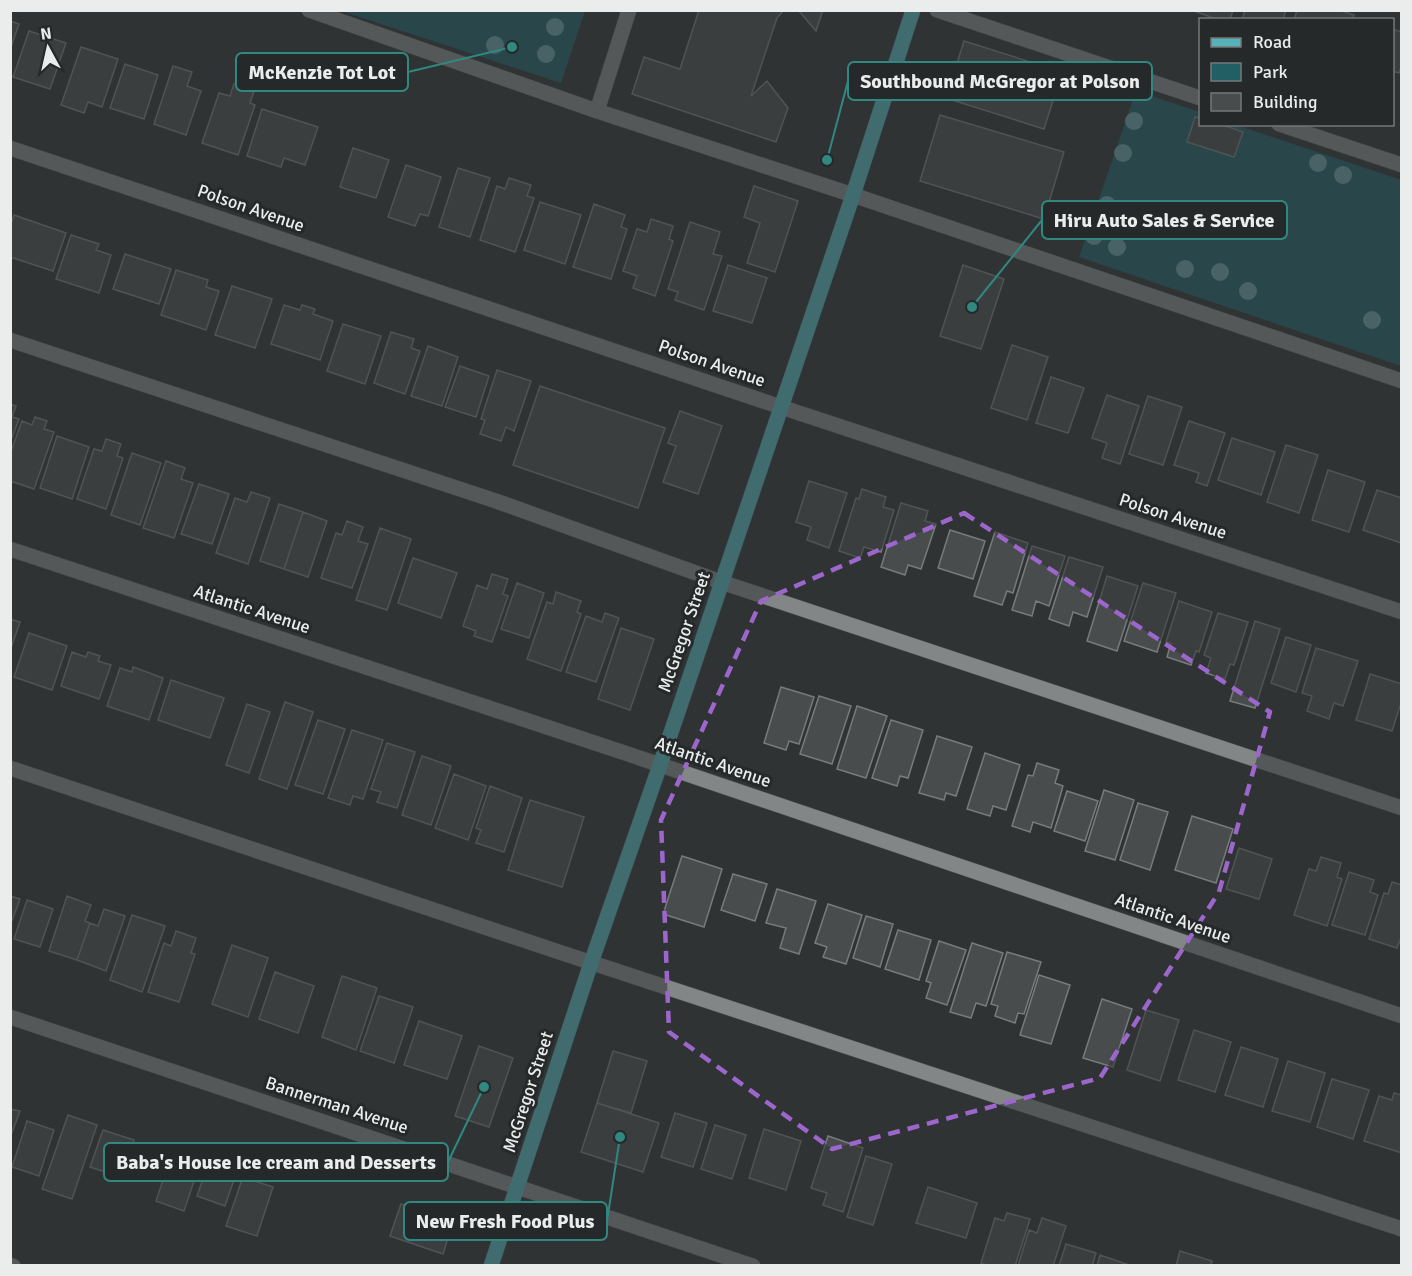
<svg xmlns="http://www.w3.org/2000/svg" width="1412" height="1276" viewBox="0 0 1412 1276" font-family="Signika,sans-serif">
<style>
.green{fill:#225f64}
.building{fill:#484c4c;stroke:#777b7b;stroke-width:1.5}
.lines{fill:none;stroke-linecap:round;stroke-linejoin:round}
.minor-casing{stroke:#4f5252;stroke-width:16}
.major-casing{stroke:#4f5252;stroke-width:16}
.minor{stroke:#828686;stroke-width:15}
.major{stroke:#55b2b8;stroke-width:15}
.tree{fill:#669b9f}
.marked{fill:none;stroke:#9d66cd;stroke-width:4.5;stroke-dasharray:12 8;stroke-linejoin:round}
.labels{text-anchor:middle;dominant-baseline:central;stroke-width:6;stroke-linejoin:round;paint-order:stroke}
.street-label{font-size:18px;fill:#ebeded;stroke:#26292a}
.leader{fill:none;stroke:#308881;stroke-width:2}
.callout-dot{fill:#308881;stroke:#26292a;stroke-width:2}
.callout{fill:#26292a;stroke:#308881;stroke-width:2}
.callout-label{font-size:20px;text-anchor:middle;font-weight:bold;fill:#ebeded}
</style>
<rect width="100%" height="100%" fill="#303334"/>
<path class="green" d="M341,11L585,10V11L561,83Z
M1136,91L1200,112V124L1236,125L1401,180V366L1079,257Z"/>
<path class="building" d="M699,10H784L777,18L751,96L767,81L788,108L776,142L632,94L644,57L680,69Z
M798,10H823L816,31Z
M1191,10H1233L1230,20H1219Z
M1245,10H1286L1283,20H1242Z
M1297,10H1339L1354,15L1352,20H1294Z
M10,21L19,24L10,50Z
M1392,29L1402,32V64L1399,73L1392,71Z
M29,31L66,43L50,89L13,77Z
M964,41L1062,72L1044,129L946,98Z
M81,47L118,59L102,107L88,102L84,113L61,105Z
M125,64L158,75L144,119L110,108Z
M173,66L192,72L187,86L201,91L186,135L154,124Z
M234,84L254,91L250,103L255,105L238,155L202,143L219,93L230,96Z
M262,109L318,127L305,165L284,158L281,167L247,156Z
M940,115L1064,152L1044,219L920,181Z
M1195,117L1200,118V124H1220L1243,132L1234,157L1187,142Z
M353,148L389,160L376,198L340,187Z
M406,165L441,177L428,216L420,214L415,226L388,217Z
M458,168L490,178L470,237L439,227Z
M509,178L531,185L527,196L534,198L515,252L480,240L497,186L505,189Z
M754,186L798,201L775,272L747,263L760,223L744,217Z
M540,202L581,215L565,264L524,250Z
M594,204L625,215L621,227L627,229L611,279L573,267Z
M14,215L66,233L53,271L10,257V227Z
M651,219L673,226L669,239L673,241L655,296L633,288L637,276L623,271L637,229L647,232Z
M690,222L720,232L713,254L722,256L704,310L675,300L678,292L668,289Z
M71,235L99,244L96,250L111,255L99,293L56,279Z
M125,254L171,269L159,304L113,289Z
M728,265L767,278L752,323L713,311Z
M963,265L1004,279L981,349L940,336Z
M176,270L208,280L206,287L219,291L206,330L161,315Z
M232,286L272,299L255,348L215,335Z
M284,305L300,310L302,305L315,309L313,314L333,321L320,360L271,344Z
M343,324L381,336L365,384L327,371Z
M391,332L414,339L411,348L420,351L405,394L374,383Z
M1012,345L1048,357L1027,420L991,408Z
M428,346L458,357L442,406L411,396Z
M460,366L489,376L476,417L445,407Z
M497,370L531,381L514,431L506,427L501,441L480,434L485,420L481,419Z
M1051,377L1084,388L1068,433L1036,423Z
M540,386L665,428L638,508L513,465Z
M1107,395L1139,406L1120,464L1102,458L1107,443L1092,438Z
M1148,396L1182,407L1163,465L1129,454Z
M10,404L16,406L12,417L19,419L10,443Z
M680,411L722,426L698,494L663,482L676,446L668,443Z
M35,417L47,421L44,429L54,432L34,489L10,481V454L22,421L32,425Z
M1189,421L1225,433L1207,486L1196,482L1199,473L1174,465Z
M57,436L89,447L72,499L40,488Z
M1232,438L1275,452L1261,495L1218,480Z
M106,439L121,444L117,456L123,458L106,509L77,499L94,449L102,451Z
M1286,445L1318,455L1299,513L1267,502Z
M132,453L161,463L140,525L111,515Z
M166,461L185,468L181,479L193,483L174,538L143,528Z
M1328,470L1365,482L1349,532L1312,520Z
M809,481L847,493L829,548L807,540L811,527L796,522Z
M199,484L229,494L212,544L181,534Z
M862,489L886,497L883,507L894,510L881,552L864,547L860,558L839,551L856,498L859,499Z
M1377,490L1402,498L1401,543L1363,530Z
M251,492L270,498L248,564L216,553L235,498L247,502Z
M901,503L928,511L925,521L936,524L921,569L908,565L905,575L881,567Z
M279,504L303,512L284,569L260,561Z
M303,512L327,521L308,577L284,569Z
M347,521L363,527L358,541L368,544L352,588L321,578L336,533L342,535Z
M380,528L411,539L387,610L356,600Z
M950,530L985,541L973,579L938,568Z
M995,532L1028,543L1013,593L1007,591L1002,605L974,596Z
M1032,546L1065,556L1049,606L1036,601L1032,616L1012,610Z
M1069,557L1103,567L1087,617L1073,612L1069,626L1049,619Z
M413,558L457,573L441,618L398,603Z
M492,574L508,579L503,594L508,596L492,642L474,636L476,631L463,626L477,585L487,589Z
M1107,576L1138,586L1117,651L1087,641Z
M517,583L544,593L529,638L501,629Z
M1143,583L1176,593L1157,652L1124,641Z
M556,592L581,601L577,612L581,614L561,671L527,659L547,602L553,604Z
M1179,601L1212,612L1199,652L1196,651L1191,665L1167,657L1171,643L1166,642Z
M605,613L619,618L596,682L566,672L586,616L602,622Z
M1218,613L1248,622L1234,665L1230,664L1225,679L1206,673L1211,658L1204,655Z
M10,619L20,622L10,651Z
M1255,621L1280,629L1255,708L1230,701Z
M621,628L654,639L630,710L598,699Z
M29,633L67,646L52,690L14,677Z
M1286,637L1311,645L1296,692L1271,683Z
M1316,648L1358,661L1343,706L1334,703L1329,719L1307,711L1312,696L1302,693Z
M72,652L86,657L88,652L100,656L98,661L111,665L99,699L61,686Z
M133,667L163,678L149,720L107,706L120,668L132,672Z
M1370,674L1402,684V700L1392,731L1356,720Z
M171,680L224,698L210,738L158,720Z
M781,687L814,697L799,744L789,741L786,750L764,743Z
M819,696L851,706L832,764L800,754Z
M285,702L313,712L287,789L259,779Z
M247,704L270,712L249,773L226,765Z
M857,706L887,716L866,778L837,769Z
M318,720L345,729L323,794L295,785Z
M891,720L923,730L908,778L900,776L897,786L872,778Z
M352,730L383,740L363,799L353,796L350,805L328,798Z
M937,736L972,747L956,796L946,793L944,800L919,793Z
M387,743L415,752L397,808L377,802L381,792L371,789Z
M985,753L1020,765L1006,810L993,806L990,816L967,809Z
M422,756L451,766L431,825L402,815Z
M1037,763L1059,770L1055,783L1063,786L1051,828L1033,822L1030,832L1012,826L1028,775L1033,776Z
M454,774L486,786L468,840L435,828Z
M490,786L522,798L504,852L476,843L481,830L476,828Z
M1104,790L1134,800L1115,860L1085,851Z
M1067,791L1098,801L1085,841L1054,831Z
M530,800L584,817L562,887L508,870Z
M1138,803L1168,812L1150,870L1120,860Z
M1192,816L1233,829L1216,883L1175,870Z
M1239,848L1272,859L1259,899L1226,889Z
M682,856L722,869L704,927L663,914Z
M1321,857L1341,863L1337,877L1342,879L1327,926L1294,915L1309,869L1316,871Z
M1349,872L1374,880L1370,892L1378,895L1365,935L1332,925Z
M733,874L767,884L755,921L721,910Z
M1392,882L1402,885V935L1397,948L1369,939L1384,893L1388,894Z
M777,889L816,901L799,954L780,948L786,928L766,923Z
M10,896L20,899L10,926Z
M67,896L91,905L85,921L90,923L77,960L49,951Z
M27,900L53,909L40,947L14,939Z
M828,904L862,915L846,964L823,957L827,947L815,943Z
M104,909L125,916L106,971L77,960L90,923L98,926Z
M132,915L165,926L142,992L110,980Z
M866,916L893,924L880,967L853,958Z
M898,930L931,940L919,980L885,969Z
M176,931L196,938L191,953L195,954L179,1002L148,992L164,943L171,946Z
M939,941L966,950L947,1005L926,998L931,983L926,981Z
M972,943L1003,953L986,1006L976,1003L971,1018L950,1012Z
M232,945L268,958L248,1017L212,1004Z
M1007,952L1041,962L1024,1014L1018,1013L1015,1023L995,1016L998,1006L991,1004Z
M275,972L314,986L298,1033L259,1019Z
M1039,975L1070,985L1051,1044L1020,1035Z
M342,976L377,988L356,1050L322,1037Z
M379,996L413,1007L394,1063L360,1051Z
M1102,999L1132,1009L1113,1067L1083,1058Z
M1146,1010L1179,1020L1160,1081L1127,1070Z
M419,1021L462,1036L447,1079L404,1065Z
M1194,1030L1231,1042L1215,1092L1178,1080Z
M479,1046L513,1058L489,1127L455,1116Z
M1241,1047L1278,1059L1263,1107L1225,1095Z
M613,1051L647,1061L631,1113L597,1103Z
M1288,1061L1325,1073L1310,1122L1272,1111Z
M1332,1079L1369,1090L1353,1139L1317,1127Z
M1394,1093L1402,1095V1153L1364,1141L1379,1096L1392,1100Z
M597,1103L659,1123L643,1172L581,1152Z
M10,1109L20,1111L10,1138Z
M675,1113L707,1123L693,1167L661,1157Z
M68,1115L97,1125L72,1199L42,1189Z
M27,1121L54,1130L39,1176L12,1167Z
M715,1125L746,1135L732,1179L701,1169Z
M764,1129L801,1141L786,1190L749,1178Z
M103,1130L134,1140L121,1177L90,1167Z
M828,1136L863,1148L843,1212L823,1205L827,1193L811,1188Z
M212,1153L240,1162L225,1206L197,1196Z
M171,1156L199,1166L184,1211L156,1201Z
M866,1156L892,1164L873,1225L847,1217Z
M243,1177L273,1187L257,1236L226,1226Z
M928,1187L977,1203L966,1238L916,1223Z
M401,1204L453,1222L443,1254L390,1236Z
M1007,1213L1030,1219L1015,1266H989L981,1263L995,1218L1004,1221Z
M1042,1218L1066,1226L1053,1266H1018L1029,1230L1037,1233Z
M1066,1244L1096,1253L1092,1266H1059Z
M1180,1251L1212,1261L1211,1266H1176Z
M1100,1255L1132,1266H1097Z"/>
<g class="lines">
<g class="minor-casing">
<path id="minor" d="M309,10L597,111L853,195L1402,381
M937,10L1200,98
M597,111L629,10
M1279,124L1402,165
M10,148L781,407L1402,612
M10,340L496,501L721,582L1402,808
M10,549L625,753L1402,1016
M10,768L559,952L1402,1229
M10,1017L753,1266
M10,1265L13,1266"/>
</g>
<g class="major-casing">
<path id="major" d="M491,1266L591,963L660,765L853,195L913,10"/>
</g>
<use href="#minor" class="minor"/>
<use href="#major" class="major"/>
</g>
<g class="tree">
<circle cx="555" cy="27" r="9"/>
<circle cx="495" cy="45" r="9"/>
<circle cx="546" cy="54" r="9"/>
<circle cx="1134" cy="121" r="9"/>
<circle cx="1123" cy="153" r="9"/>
<circle cx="1318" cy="163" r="9"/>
<circle cx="1343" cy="175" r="9"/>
<circle cx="1107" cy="205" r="9"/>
<circle cx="1094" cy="236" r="9"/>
<circle cx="1117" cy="247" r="9"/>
<circle cx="1185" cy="269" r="9"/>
<circle cx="1220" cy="272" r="9"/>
<circle cx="1248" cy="291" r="9"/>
<circle cx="1372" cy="320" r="9"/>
</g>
<path d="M0 0H1412V1276H0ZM964,513L1270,712L1219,892L1100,1078L832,1149L669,1032L661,820L761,601Z" fill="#303334" fill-opacity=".55" fill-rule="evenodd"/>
<path class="marked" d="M964,513L1270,712L1219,892L1100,1078L832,1149L669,1032L661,820L761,601Z"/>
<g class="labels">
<g class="street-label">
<text transform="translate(251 208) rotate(19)">Polson Avenue</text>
<text transform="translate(712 363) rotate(19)">Polson Avenue</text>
<text transform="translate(1173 516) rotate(18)">Polson Avenue</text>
<text transform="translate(252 609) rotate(18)">Atlantic Avenue</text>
<text transform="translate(684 632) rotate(-71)">McGregor Street</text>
<text transform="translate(713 762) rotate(19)">Atlantic Avenue</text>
<text transform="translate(1173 918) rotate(19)">Atlantic Avenue</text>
<text transform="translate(528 1092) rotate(-72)">McGregor Street</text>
<text transform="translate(337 1105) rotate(18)">Bannerman Avenue</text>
</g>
</g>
<path class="leader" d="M512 47L408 72M827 160L848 81M972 307L1042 220M484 1087L448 1162M620 1137L607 1221"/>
<g class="callout-dot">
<circle cx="512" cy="47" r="6"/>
<circle cx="827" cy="160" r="6"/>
<circle cx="972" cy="307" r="6"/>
<circle cx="484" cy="1087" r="6"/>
<circle cx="620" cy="1137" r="6"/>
</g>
<g class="callout">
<rect x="236" y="53" width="172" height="38" rx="6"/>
<rect x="848" y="62" width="304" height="38" rx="6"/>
<rect x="1042" y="201" width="245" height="38" rx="6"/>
<rect x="104" y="1143" width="344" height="38" rx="6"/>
<rect x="404" y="1202" width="203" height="38" rx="6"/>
</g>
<g class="callout-label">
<text x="322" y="79">McKenzie Tot Lot</text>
<text x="1000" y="88">Southbound McGregor at Polson</text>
<text x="1164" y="227">Hiru Auto Sales &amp; Service</text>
<text x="276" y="1169">Baba's House Ice cream and Desserts</text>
<text x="505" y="1228">New Fresh Food Plus</text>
</g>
<rect width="1412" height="1276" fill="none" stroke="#ebeded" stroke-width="24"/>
<rect x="1199" y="18" width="195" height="108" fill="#26292a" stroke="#757778" stroke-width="1.5"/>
<rect x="1211" y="38" width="30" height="9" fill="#55b2b8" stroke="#757778" stroke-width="1.5"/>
<text x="1253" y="48" font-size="18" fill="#ebeded">Road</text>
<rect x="1211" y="63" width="30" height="18" fill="#225f64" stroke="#757778" stroke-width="1.5"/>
<text x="1253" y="78" font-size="18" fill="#ebeded">Park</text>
<rect x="1211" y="93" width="30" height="18" fill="#484c4c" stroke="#757778" stroke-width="1.5"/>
<text x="1253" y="108" font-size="18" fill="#ebeded">Building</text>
<g transform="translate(48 48) rotate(352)" stroke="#26292a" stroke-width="4.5" paint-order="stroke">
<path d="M0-4.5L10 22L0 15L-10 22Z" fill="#ebeded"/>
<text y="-9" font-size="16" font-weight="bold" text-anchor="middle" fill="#ebeded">N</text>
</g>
</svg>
